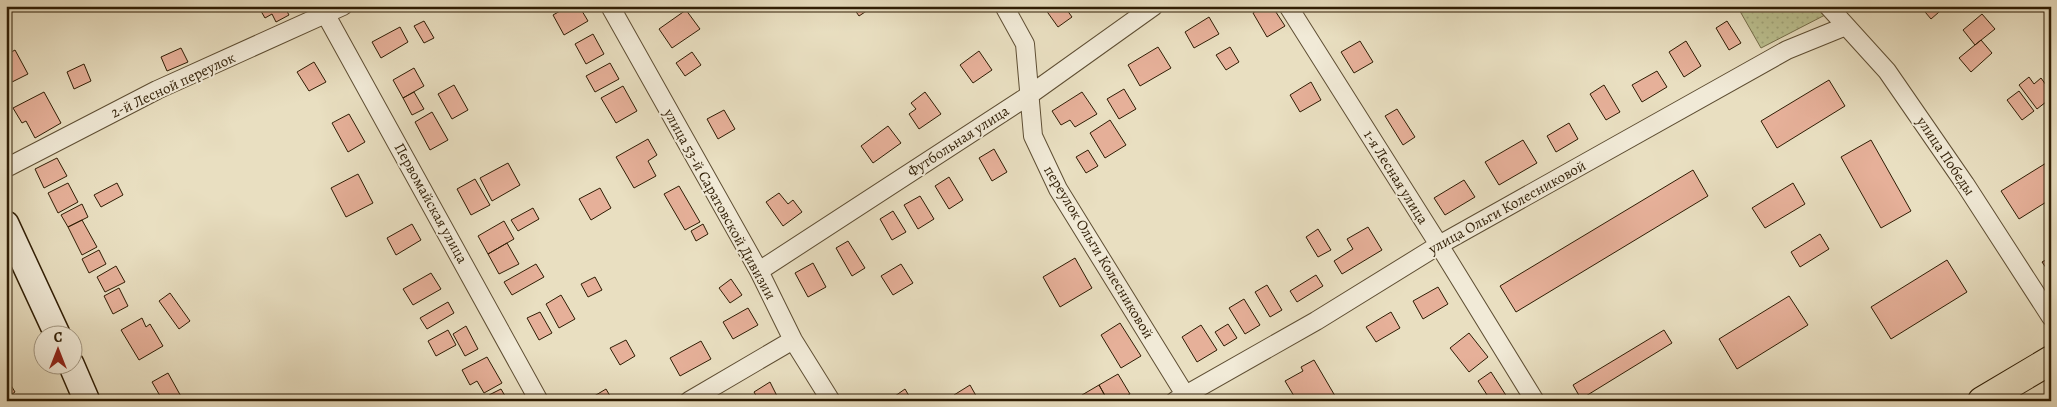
<svg xmlns="http://www.w3.org/2000/svg" width="2057" height="407" viewBox="0 0 2057 407" font-family="Alegreya,serif">
<style>
.grass{fill:url(#grass-dots);stroke:#756e4a}
.building{fill:#e6b099;stroke:#2f1d04}
.lines{fill:none;stroke-linecap:round;stroke-linejoin:round}
.minor-casing{stroke:#5e4e33;stroke-width:20}
.secondary-casing{stroke:#2f1d04;stroke-width:28}
.primary-casing{stroke:#2f1d04;stroke-width:30}
.minor{stroke:#f1ead7;stroke-width:18}
.secondary{stroke:#f1ead7;stroke-width:25}
.primary{stroke:#e9dfc1;stroke-width:28}
.labels{text-anchor:middle;dominant-baseline:central;stroke-width:4;stroke-linejoin:round;paint-order:stroke}
.street-label{font-size:15px;fill:#2f1d04;stroke:#f1ead7}
</style>
<defs>
<pattern id="grass-dots" width="8" height="8" patternUnits="userSpaceOnUse" patternTransform="scale(1.25)"><rect width="8" height="8" fill="#bbc090"/><path d="M2 2h.1M6 6h.1" fill="none" stroke="#a1a57b" stroke-width="1.8" stroke-linecap="round"/></pattern>
</defs>
<rect width="100%" height="100%" fill="#e9dfc1"/>
<filter id="stains"><feTurbulence type="fractalNoise" baseFrequency=".004" numOctaves="4"/><feColorMatrix values="0 0 0 0 .2 0 0 0 0 .09 0 0 0 0 .02 0 0 0 .5 -.17"/></filter>
<radialGradient id="worn" r=".72"><stop offset=".6" stop-color="#630" stop-opacity="0"/><stop offset="1" stop-color="#630" stop-opacity=".3"/></radialGradient>
<path class="grass" d="M1737,6H1818L1825,15L1761,48Z"/>
<path class="building" d="M258,6H284L289,15L276,22L272,14L265,18Z
M569,6H579L588,21L564,35L553,15Z
M852,6H874L859,16Z
M1043,6H1064L1072,17L1058,27Z
M1263,6H1272L1285,26L1267,37L1253,13Z
M1920,6H1946L1931,19Z
M686,10L700,29L672,48L659,29Z
M1982,14L1995,29L1975,45L1963,30Z
M1209,17L1219,34L1194,48L1185,32Z
M424,21L434,38L424,43L414,26Z
M1727,21L1741,43L1729,50L1716,28Z
M400,27L408,42L381,58L372,42Z
M593,34L604,54L586,64L575,44Z
M1981,40L1992,53L1971,72L1959,58Z
M1360,41L1373,62L1354,73L1341,52Z
M1686,41L1701,66L1684,77L1669,52Z
M1158,47L1171,68L1140,86L1128,65Z
M1230,47L1239,62L1226,70L1216,55Z
M181,48L188,62L167,71L161,57Z
M15,50L28,74L6,85V55Z
M979,51L992,70L973,83L960,65Z
M692,52L701,65L685,76L676,63Z
M314,62L326,82L309,91L297,72Z
M610,63L619,79L595,92L586,76Z
M84,64L91,81L74,89L67,72Z
M414,68L424,86L403,98L393,80Z
M1657,71L1667,87L1642,102L1632,85Z
M2029,77L2034,84L2041,78L2051,92V98L2037,109L2019,85Z
M1829,80L1845,106L1777,148L1761,121Z
M1311,82L1321,100L1300,112L1290,95Z
M454,85L468,110L452,119L438,94Z
M1604,85L1620,112L1606,120L1590,94Z
M623,86L637,111L616,123L601,98Z
M1124,89L1136,109L1119,119L1107,99Z
M2019,91L2034,111L2022,120L2007,100Z
M44,92L61,123L35,138L26,121L22,123L13,108Z
M414,92L424,109L412,115L403,98Z
M925,92L941,114L919,129L909,114L916,109L911,103Z
M1082,92L1097,114L1075,127L1070,120L1061,125L1052,111Z
M1397,109L1415,137L1403,145L1385,116Z
M724,110L735,129L718,139L707,119Z
M432,112L448,140L430,150L415,122Z
M349,114L365,142L348,152L332,123Z
M1110,120L1126,145L1105,158L1090,133Z
M1569,123L1578,139L1556,152L1547,136Z
M888,126L901,143L873,163L861,146Z
M648,139L657,155L648,161L656,176L634,188L616,157Z
M1523,140L1537,163L1499,185L1485,162Z
M1871,140L1911,211L1881,228L1841,157Z
M994,149L1007,172L992,181L979,158Z
M1088,150L1098,166L1086,173L1076,157Z
M57,158L67,176L44,188L35,169Z
M2051,160V199L2019,219L2001,191Z
M508,163L520,185L492,201L480,178Z
M1693,170L1708,196L1516,312L1500,286Z
M358,174L373,203L346,217L331,188Z
M949,177L963,200L949,209L935,186Z
M475,179L490,205L471,215L457,189Z
M1464,180L1475,197L1445,215L1434,198Z
M68,183L78,202L58,213L48,193Z
M117,183L123,195L101,207L94,195Z
M1793,183L1805,204L1765,228L1752,208Z
M679,186L700,222L685,230L664,194Z
M600,188L611,208L591,220L579,199Z
M779,193L788,204L793,200L802,212L783,226L766,202Z
M920,196L934,219L918,229L904,205Z
M82,204L88,217L68,227L61,215Z
M533,208L539,219L518,231L511,220Z
M893,211L906,232L892,240L880,219Z
M82,220L97,247L82,255L68,227Z
M504,221L514,239L488,254L478,236Z
M412,224L421,240L396,255L387,238Z
M703,224L708,234L696,241L691,231Z
M1368,227L1382,250L1342,274L1334,261L1353,249L1347,239Z
M1318,229L1331,250L1318,257L1306,237Z
M1820,234L1829,249L1800,267L1791,252Z
M848,241L865,268L852,276L836,248Z
M507,243L519,264L499,274L488,254Z
M99,250L106,264L89,273L82,259Z
M2051,257V275L2042,262Z
M1075,258L1092,288L1060,307L1043,277Z
M1947,260L1967,292L1891,339L1871,307Z
M813,263L826,287L808,297L795,273Z
M536,264L544,277L512,295L504,282Z
M901,264L913,283L893,295L881,276Z
M116,266L125,282L105,292L97,277Z
M431,273L441,289L413,305L403,289Z
M1316,275L1323,286L1297,302L1290,291Z
M595,277L602,290L588,297L581,284Z
M731,279L742,295L730,303L719,288Z
M1267,285L1282,310L1270,317L1255,292Z
M1438,287L1448,304L1423,319L1413,301Z
M119,288L128,306L113,314L104,296Z
M170,293L190,321L179,329L159,301Z
M561,295L575,319L559,328L546,304Z
M1789,296L1808,325L1737,369L1719,339Z
M1244,299L1260,325L1245,334L1229,308Z
M448,302L454,313L427,329L420,318Z
M748,308L758,325L733,339L723,322Z
M540,312L552,333L539,340L527,318Z
M1391,312L1400,328L1376,342L1366,327Z
M142,318L146,327L150,324L163,346L139,360L121,330Z
M1120,323L1141,356L1121,368L1101,335Z
M1228,324L1237,338L1224,346L1215,332Z
M1201,325L1217,350L1197,362L1182,337Z
M466,326L478,349L465,356L453,334Z
M448,330L456,345L436,356L428,341Z
M1664,330L1672,343L1581,399L1573,385Z
M1469,333L1488,357L1469,372L1450,348Z
M626,340L635,356L620,365L610,348Z
M701,341L711,359L680,376L670,358Z
M487,357L502,383L484,393L477,381L470,385L462,370Z
M1314,360L1338,401H1297L1285,381L1303,371L1301,367Z
M1491,372L1509,400L1508,401H1491L1478,381Z
M168,373L183,400L182,401H163L152,382Z
M1118,374L1130,394L1118,401H1108L1099,385Z
M6,377L15,392L6,398Z
M770,382L778,398L773,401H759L754,392Z
M970,385L979,401H958L954,395Z
M1099,385L1108,401H1086L1082,395Z
M501,389L508,401H492L489,395Z
M606,389L613,401H593L591,398Z
M905,389L912,401H888Z"/>
<g class="lines">
<g class="minor-casing">
<path id="minor" d="M321,6L539,401
M610,6L759,271L793,340L831,401
M1004,6L1025,44L1033,136L1058,189L1189,401
M1288,6L1439,245L1535,401
M1828,6L1887,71L1965,184L2051,317
M6,168L157,90L343,6
M759,271L1028,96L1154,6
M689,401L793,340
M1175,401L1316,321L1439,245L1787,50L1846,26"/>
</g>
<g class="secondary-casing">
<path id="secondary" d="M6,224L57,334
M71,364L87,401"/>
</g>
<g class="primary-casing">
<path id="primary" d="M1982,401L2051,360"/>
</g>
<use href="#minor" class="minor"/>
<use href="#secondary" class="secondary"/>
<use href="#primary" class="primary"/>
</g>
<g class="labels">
<g class="street-label">
<text transform="translate(173 85) rotate(-25)">2-й Лесной переулок</text>
<text transform="translate(958 141) rotate(-33)">Футбольная улица</text>
<text transform="translate(1946 156) rotate(56)">улица Победы</text>
<text transform="translate(1396 177) rotate(58)">1-я Лесная улица</text>
<text transform="translate(431 203) rotate(61)">Первомайская улица</text>
<text transform="translate(720 204) rotate(61)">улица 53-й Саратовской Дивизии</text>
<text transform="translate(1507 207) rotate(-29)">улица Ольги Колесниковой</text>
<text transform="translate(1099 252) rotate(59)">переулок Ольги Колесниковой</text>
</g>
</g>
<rect width="2057" height="407" fill="none" stroke="#e9dfc1" stroke-width="25"/>
<rect x="8" y="8" width="2042" height="392" fill="none" stroke="#2f1d04" stroke-width="2.5"/>
<rect x="12" y="12" width="2032" height="382" fill="none" stroke="#2f1d04"/>
<g transform="translate(58 350)"><circle r="24" fill="#f1ead7" stroke="#a39883"/>
<path d="M0-4L9 19L0 12L-9 19Z" fill="#8f2418"/>
<text y="-8" font-size="14" font-weight="bold" text-anchor="middle" fill="#2f1d04">С</text>
</g>
<rect width="100%" height="100%" filter="url(#stains)"/>
<rect width="100%" height="100%" fill="url(#worn)"/>
</svg>
